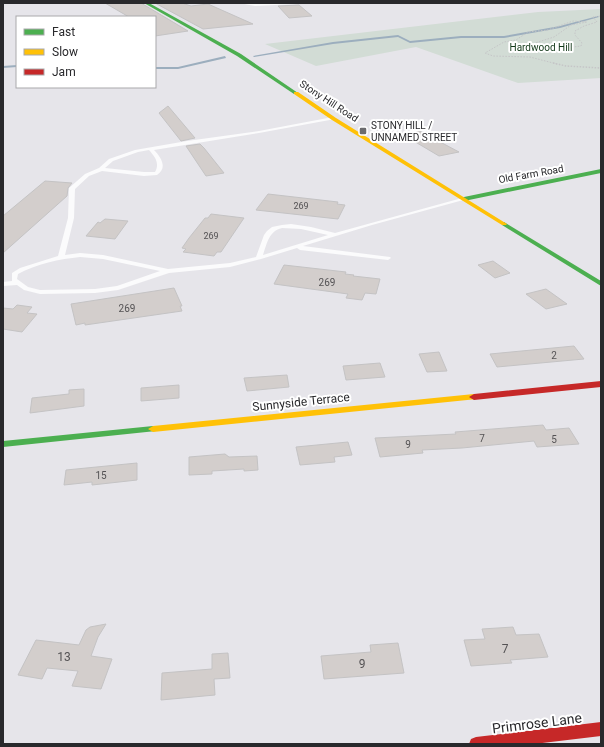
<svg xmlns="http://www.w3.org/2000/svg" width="604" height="747" viewBox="0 0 604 747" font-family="Roboto,sans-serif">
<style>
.green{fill:#d2dcd5}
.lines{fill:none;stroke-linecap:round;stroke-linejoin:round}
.stream{fill:#9caebe;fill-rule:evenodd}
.building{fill:#d3cecc;stroke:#c4c3c4}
.path-far1{stroke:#c5c5c7;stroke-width:1;stroke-dasharray:1.5 1.5;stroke-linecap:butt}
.path{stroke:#c5c5c7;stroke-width:1.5;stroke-dasharray:1.5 1.5;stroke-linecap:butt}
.lane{fill:#fbfbfc;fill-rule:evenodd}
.fast{fill:#4caf50;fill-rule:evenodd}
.slow{fill:#ffc107;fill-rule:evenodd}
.jam{fill:#c62828;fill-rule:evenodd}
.poi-dot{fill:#6b6b6e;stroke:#fff;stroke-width:1.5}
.labels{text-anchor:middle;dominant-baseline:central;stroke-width:4;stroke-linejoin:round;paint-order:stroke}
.far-number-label{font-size:9px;fill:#545254}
.far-park-label{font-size:10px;fill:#113818;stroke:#fff}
.far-street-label{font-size:10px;fill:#29292c;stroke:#fff}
.far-poi-label{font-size:10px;fill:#29292c;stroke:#fff;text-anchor:start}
.number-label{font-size:10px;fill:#545254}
.street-label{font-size:12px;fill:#29292c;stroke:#fff}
.near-number-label{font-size:12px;fill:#545254}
.near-street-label{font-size:14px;fill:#29292c;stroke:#fff}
</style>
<rect width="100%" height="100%" fill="#e6e5ea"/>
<path class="green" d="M601,9V78L518,83L416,47L316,66L265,44L538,12Z"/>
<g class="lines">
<path class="stream" d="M598,16L599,17L560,28L504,38H461L410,43L398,37L333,44L254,57L253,56L333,42L398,35L410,41L461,36H504L560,26Z
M225,56L226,58L178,69H155V67H178Z
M17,65V67L3,68V66Z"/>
</g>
<path class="building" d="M105,3H141L188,31L155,36V17H129Z
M155,3H182L191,6L208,4L253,24L203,29Z
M299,5L312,16L289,18L278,6Z
M168,106L195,138L181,141L159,113Z
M412,127L459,152L439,156L407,137Z
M200,144L204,148L224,173L206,176L186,146Z
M45,181L72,183L68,188L67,196L3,253V216Z
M268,194L338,202L337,204L345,205L338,219L256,210Z
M211,214L244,218L221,252H217L214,256L183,252L186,249L182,248L189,238L205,218H208Z
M105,219L128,221L115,239L86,236L98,222L100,223Z
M493,261L510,273L495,278L478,265Z
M284,265L346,272L345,274L354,275L353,276L380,279L376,294L365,293L362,300L346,298L348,294L274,284Z
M174,288L182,306H180L182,311L85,325V323L76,325L71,304Z
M546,289L567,304L546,309L526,294Z
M17,305L32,307L27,313L37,314L22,332L3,329V308L13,309Z
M574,346L584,359L497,367L490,354Z
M439,352L447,371L427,372L419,354Z
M380,363L385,377L346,380L343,366Z
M287,375L289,387L247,391L244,378Z
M179,385V398L141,401V388Z
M84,389V406L30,413L32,398L69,394V390Z
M543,425L546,430L569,428L579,444L537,447L534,441L462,448L422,450L423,453L380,457L375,438L456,434L455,432Z
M348,442L352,455L334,457L335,462L300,465L296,447Z
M225,454L229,457L257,456L258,470L244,471V469L212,471V474L189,475V457Z
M137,463V480L92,485V482L64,485L66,470Z
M106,624L98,637L91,656L112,659L101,689L72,686L78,671L47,668L42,679L18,675L36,640L79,645L86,630L90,627Z
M513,627L516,635L539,634L548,657L510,660L512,663L471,666L464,640L485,639L482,629Z
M398,643L404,673L324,679L321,656L371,652L370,645Z
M228,653L230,678L214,679L215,695L161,700L162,673L212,669V654Z"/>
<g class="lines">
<path class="path-far1" d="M557,64L530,57L493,56L485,53L504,42L516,40L528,32L548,30L573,21L587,22L571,25L554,37L535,43V45L558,49L581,46L582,43L575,35V31L584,26L597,22L593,17L601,16"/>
<path class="path" d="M553,63L566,66L601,68"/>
<path class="lane" d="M239,3L255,4L317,3L255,6Z
M333,117H335V119L259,133L154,150C161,157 168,168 157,175L144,176L102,171L89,176L75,189L74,218L65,255L80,253L103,255L168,269L230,263L256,257L264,235L267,231L272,227L282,225L291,224L311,227L335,233L462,198L467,199L372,225L303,246L390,257L391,258L388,260L300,250L297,248L261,259L230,267L169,273L118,290L95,293L40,294L24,290L17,285L3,286V282L12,281V273L20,268L58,256L68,218L69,188L85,174L99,168L109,159L135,150L187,141L259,131ZM149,150C155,157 160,163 155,172H144L105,168L113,161L138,152ZM282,228L301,229L328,235L263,255C267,243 269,231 282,228ZM80,257L103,259L160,271L117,286L95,289L40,290L28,287L17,279L18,274C36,264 60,259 80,257Z"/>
<path class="fast" d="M144,3H149L241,54L298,93L294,94L237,56Z
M601,169V173L464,201L461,199L464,197Z
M504,222L601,281V286L502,225V223Z
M153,426L158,429L156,431L3,447V441Z"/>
<path class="slow" d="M294,92H298L336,118L507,224L506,225H502L332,120L294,94Z
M474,394L477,395L479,397L477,399L153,432L148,429L153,426Z"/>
<path class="jam" d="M601,381V387L474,400L469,397L474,394Z
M601,722V736L534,744H469L471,739L476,737Z"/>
</g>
<rect class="poi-dot" x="359" y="127" width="8" height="8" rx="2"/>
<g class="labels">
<g class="far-number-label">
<text x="301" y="206">269</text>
<text x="211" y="236">269</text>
</g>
<g class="far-park-label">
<text x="541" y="47">Hardwood Hill</text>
</g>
<g class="far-street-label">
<text transform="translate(329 101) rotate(33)">Stony Hill Road</text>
<text transform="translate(531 174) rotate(-10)">Old Farm Road</text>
</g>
<g class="far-poi-label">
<text x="371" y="125">STONY HILL /<tspan x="371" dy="12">UNNAMED STREET</tspan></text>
</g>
<g class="number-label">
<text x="327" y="282">269</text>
<text x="127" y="308">269</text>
<text x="554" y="355">2</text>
<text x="482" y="438">7</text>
<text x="554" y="439">5</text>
<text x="408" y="444">9</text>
<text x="101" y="475">15</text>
</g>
<g class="street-label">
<text transform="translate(301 402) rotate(-6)">Sunnyside Terrace</text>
</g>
<g class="near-number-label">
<text x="505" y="649">7</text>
<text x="64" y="657">13</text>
<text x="362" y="664">9</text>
</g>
<g class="near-street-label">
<text transform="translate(537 723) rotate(-7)">Primrose Lane</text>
</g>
</g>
<rect width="604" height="747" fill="none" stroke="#29292c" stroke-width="8"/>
<rect x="16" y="16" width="140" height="72" fill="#ffffff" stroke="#a9a9ab"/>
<rect x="24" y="29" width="20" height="6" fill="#4caf50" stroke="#a9a9ab"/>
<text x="52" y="36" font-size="12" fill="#29292c">Fast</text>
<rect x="24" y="49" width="20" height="6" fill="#ffc107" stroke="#a9a9ab"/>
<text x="52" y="56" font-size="12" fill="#29292c">Slow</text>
<rect x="24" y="69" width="20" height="6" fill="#c62828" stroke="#a9a9ab"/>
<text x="52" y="76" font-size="12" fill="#29292c">Jam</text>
</svg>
